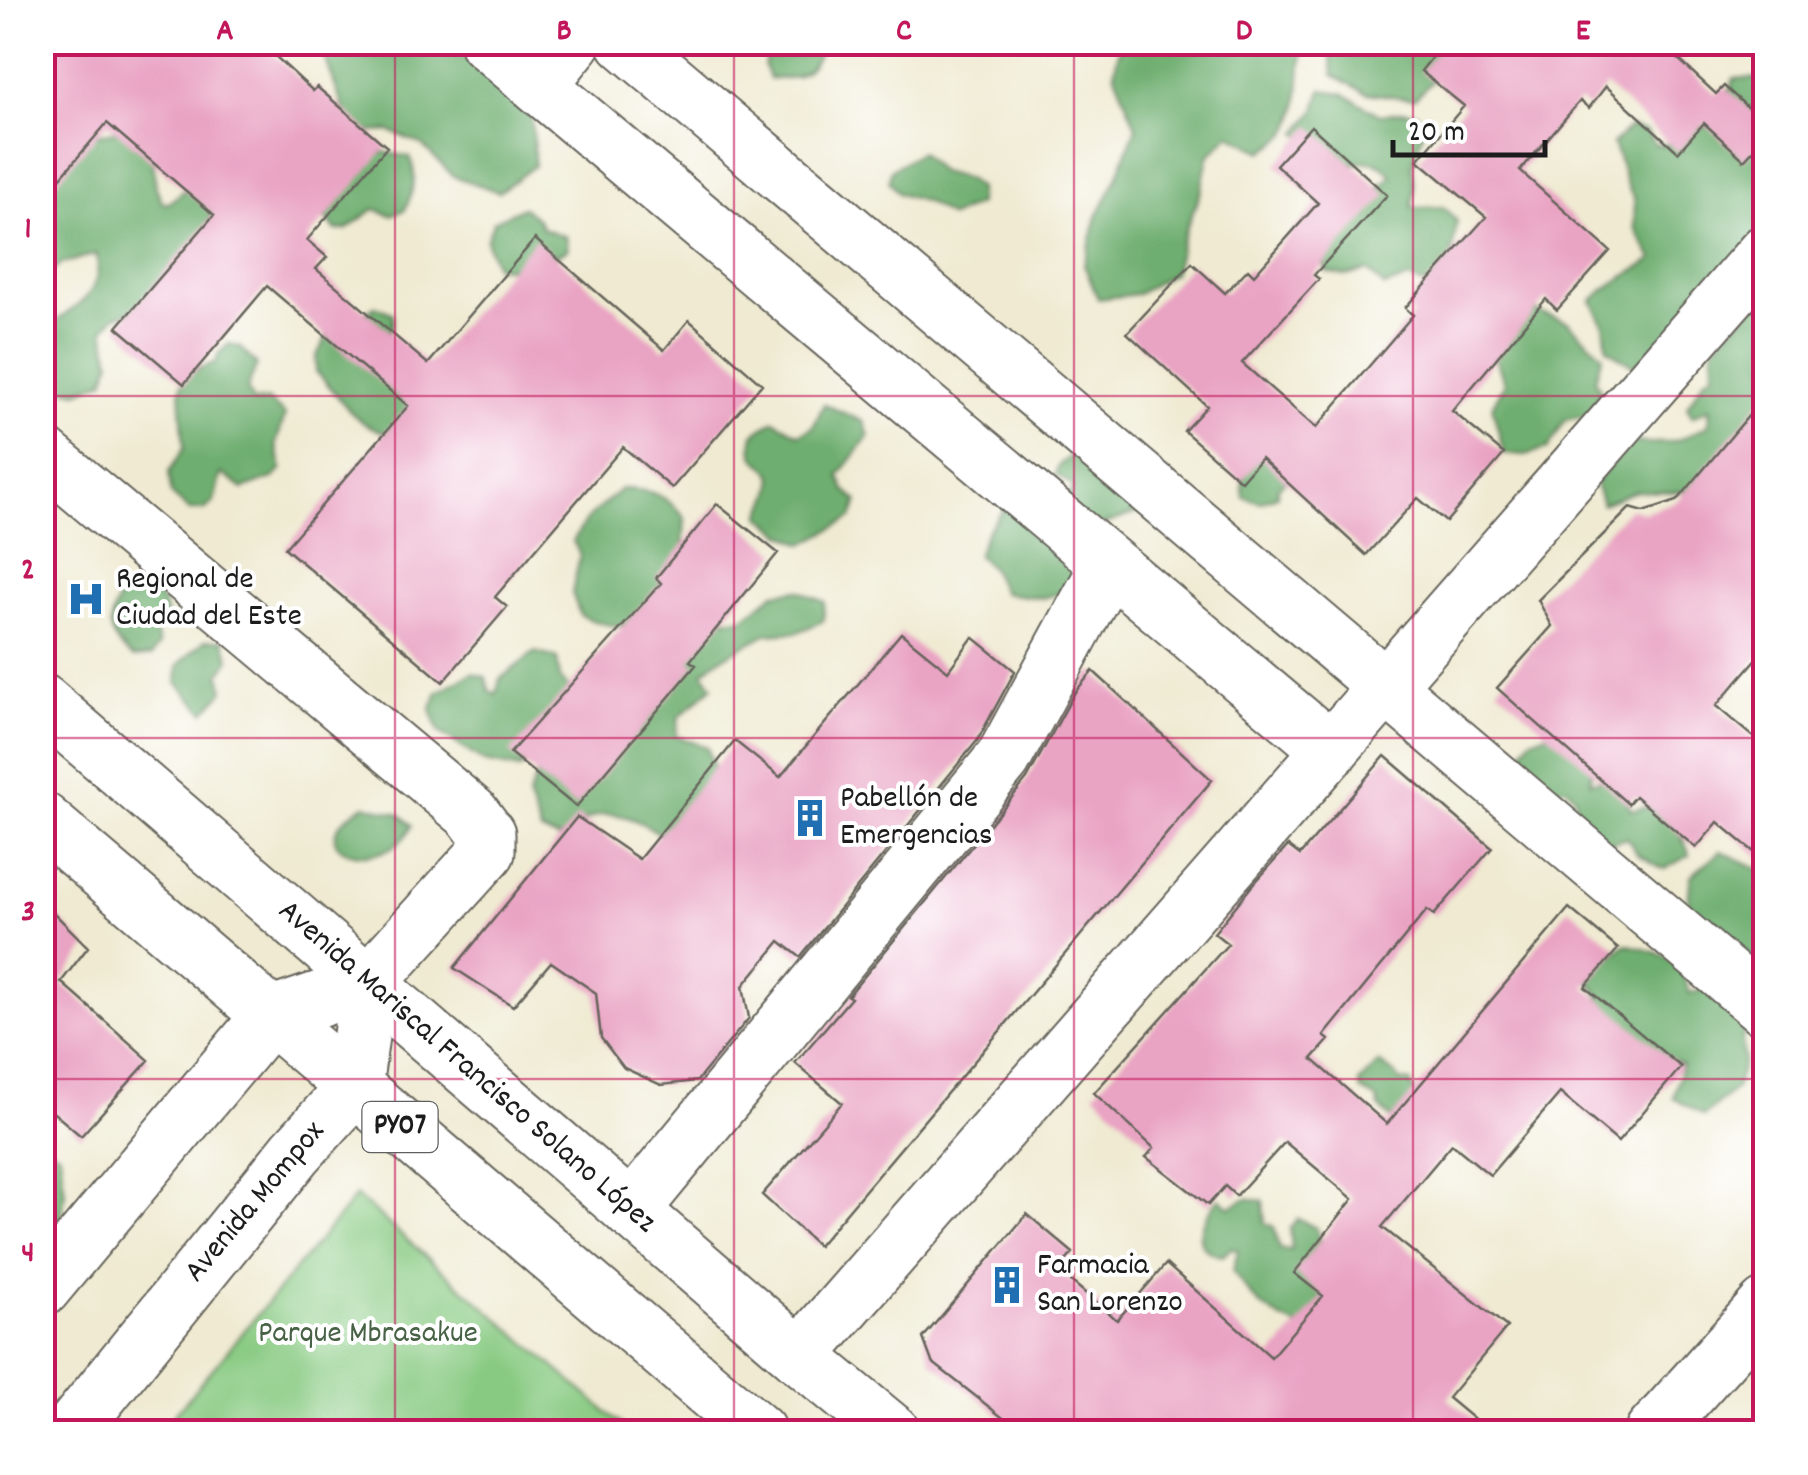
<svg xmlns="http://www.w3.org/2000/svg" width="1808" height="1475" viewBox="0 0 1808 1475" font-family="Dekko,sans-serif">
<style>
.green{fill:#88ca82;stroke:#52734f;stroke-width:2.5}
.forest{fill:#6eae70;stroke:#456546;stroke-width:2.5}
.building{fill:#e9a3c3}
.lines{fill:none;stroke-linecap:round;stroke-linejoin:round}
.minor-casing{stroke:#66645b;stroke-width:59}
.major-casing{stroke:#66645b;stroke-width:59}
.minor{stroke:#fff;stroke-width:55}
.major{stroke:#fff;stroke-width:55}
.grid{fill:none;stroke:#c2185b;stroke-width:2.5;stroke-opacity:0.55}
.labels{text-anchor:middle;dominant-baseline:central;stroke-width:8;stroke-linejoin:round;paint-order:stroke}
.shield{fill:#fff;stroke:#606060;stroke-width:2.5}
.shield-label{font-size:30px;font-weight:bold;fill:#1c1c1c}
.poi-label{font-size:32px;fill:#1c1c1c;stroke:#fff;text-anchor:start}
.street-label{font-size:32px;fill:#1c1c1c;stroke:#fff}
.park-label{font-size:32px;fill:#476245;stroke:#fff}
.neatline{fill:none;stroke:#c2185b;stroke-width:4}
.grid-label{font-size:32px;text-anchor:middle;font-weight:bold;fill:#c2185b}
</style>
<rect width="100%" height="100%" fill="#fff"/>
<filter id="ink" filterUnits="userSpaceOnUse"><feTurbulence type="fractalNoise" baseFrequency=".01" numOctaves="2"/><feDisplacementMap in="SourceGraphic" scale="20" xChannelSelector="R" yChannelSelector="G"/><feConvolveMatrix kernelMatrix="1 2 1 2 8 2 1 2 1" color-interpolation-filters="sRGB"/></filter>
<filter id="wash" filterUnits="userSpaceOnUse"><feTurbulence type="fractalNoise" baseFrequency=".0048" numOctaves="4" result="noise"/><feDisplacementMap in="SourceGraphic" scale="40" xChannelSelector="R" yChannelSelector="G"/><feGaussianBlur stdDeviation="2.25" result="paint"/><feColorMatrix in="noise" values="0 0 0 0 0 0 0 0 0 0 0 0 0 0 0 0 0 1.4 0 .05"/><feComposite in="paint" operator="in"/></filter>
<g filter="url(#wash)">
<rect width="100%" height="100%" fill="#efead1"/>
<path class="green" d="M356,1196L630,1432H631H160Z"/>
<path class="forest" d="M1329,42L1452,43L1450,65L1414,99L1367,93L1333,75Z
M310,43H519C524,85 536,123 534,166L499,192L453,176L422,145L390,131L352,133L326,60Z
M821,43L823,46C812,71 798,82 769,78L764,66L768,52L757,45L727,43Z
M1121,43H1305C1297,69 1304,106 1289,131C1284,139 1270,146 1263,152L1230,134L1208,157L1201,191L1182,239L1174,272L1138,294L1098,299L1084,265L1097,216L1117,177L1136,127L1114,72Z
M1734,78L1765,79V255L1635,367L1607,348L1604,325L1592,301C1614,279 1629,276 1653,259L1635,228L1634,197C1623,186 1623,161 1612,144L1631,127L1646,131L1655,144C1672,148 1680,138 1691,127H1716Z
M1322,90L1343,93L1380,115L1404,111L1417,113L1423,132L1412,166L1415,187L1412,208L1443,207L1457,221L1449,274L1433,288L1408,279L1384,287L1368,271L1345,276L1327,272L1322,256L1371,194L1392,176C1377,156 1361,161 1339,167L1318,143L1298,133L1316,109Z
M121,130L152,157L156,187L162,202L167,204L189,187L213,203L207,231L153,303L114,317L104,330L111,362L104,381L78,392L59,388C15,312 83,324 96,279C99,272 97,261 97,254L61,264L43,279V187L89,135Z
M383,152L410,157C418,175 413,192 405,210L391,215L374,209L346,230H335L320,209L362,166Z
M920,152L940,172L967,179L978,188V204L950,217L926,202L899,194L889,182L891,170Z
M523,207L538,219L542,228L566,237L568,249C542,265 525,271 495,266L486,240L494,221Z
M1766,294L1765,451L1717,488L1672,492L1636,491L1602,504L1595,484L1630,441C1664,446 1678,443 1708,425L1710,408L1692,416L1687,406L1706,377L1714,373L1713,348Z
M375,306L392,313C395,325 388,332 387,344C385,367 401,394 413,412L389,434C345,420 346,400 316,372V357L335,321H351Z
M1529,309L1568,322L1603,355L1595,379L1601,391L1587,416L1565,420L1548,449L1525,455L1504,454L1492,406L1505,383L1495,358Z
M229,344L240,347L257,365L247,389L253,402L268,400L285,415L276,444L282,469L275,477L243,489L221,473L214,502L205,510H189L171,494L169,472L184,448L180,392L184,375L216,362L218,354Z
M824,404L864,422L869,436L839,476L845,490L858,501L852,518L804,544L783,534L761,516C764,507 772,494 773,484C775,458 745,471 754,434L774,420L799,434L813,427Z
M1088,443L1140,512L1102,525L1078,589L1042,598L1003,593L991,568L977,555L987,531L1013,498L1064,501L1074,487L1055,474L1060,464Z
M1261,450L1296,469L1278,488L1277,496L1260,502L1244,497C1239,476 1247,465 1261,450Z
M621,489C651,489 667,495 685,518L682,568L662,615C626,626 615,632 580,615L572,593L580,555L573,541L586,520Z
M152,590L163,602L167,617L155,630L159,644L152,656L134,658C105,636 106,627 120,595Z
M798,590L825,602L823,621L798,632L766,634L716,661L703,672L713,686L679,717L676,736L707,747L718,780L680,847C654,830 622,804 589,819C580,823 570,834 563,840L541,832L528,797L540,767L724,619H742L775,593Z
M205,640H224L230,660L220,673L224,691L205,712L177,683L178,665Z
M535,652L557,658L560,678L570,690L534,756L520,769L484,762L439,732L431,710L438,692L472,673L486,677L489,690L496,694L500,679Z
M1567,726L1593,756L1590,782L1615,775L1631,810L1663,803L1672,815L1690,855L1664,869L1637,854L1627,838L1608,844L1577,825L1575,796L1566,787L1541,792L1518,757L1531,739Z
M365,805L400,814L412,825C389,880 284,851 365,805Z
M1721,851L1766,872L1765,974L1759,957L1727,955C1696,924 1683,922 1691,876Z
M1626,944C1660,953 1682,956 1689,993L1715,987L1748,1008L1742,1042L1744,1059L1736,1088L1704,1116L1673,1098L1682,1065L1605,1028L1600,996L1590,982L1606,960Z
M1379,1063L1396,1075L1399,1081L1410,1082L1417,1100L1392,1119L1379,1107L1377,1099L1361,1090L1359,1083Z
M43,1144L60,1154L65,1193L58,1243L43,1255Z
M1219,1198L1230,1207L1247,1198L1263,1201L1265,1223L1274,1227L1280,1249L1292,1250L1290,1228L1298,1219L1317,1228L1327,1309L1305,1329C1270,1317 1253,1302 1233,1271L1238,1250L1231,1248L1223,1256C1183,1248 1204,1219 1219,1198Z"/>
<g id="blocks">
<path class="building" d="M42,42H260L313,91L317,87L387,147L307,240L327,257L316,269L428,364L535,239L664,350L689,320L762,384L672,488L623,447L495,597L507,607L443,682L285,548L408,406L267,286L184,384L117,327L214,215L107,123L42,199Z
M1444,42H1660L1716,94L1724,86L1766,124V136L1744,160L1704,123L1678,152L1606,86L1589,108L1580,101L1520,171L1610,251L1557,310L1546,299L1452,411L1504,454L1446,522L1418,498L1366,555L1261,458L1241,481L1184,431L1207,406L1127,333L1192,263L1225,293L1248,269L1254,275L1318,203L1276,165L1311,126L1387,195L1314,275L1319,279L1242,363L1316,428L1413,315L1405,308L1486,217L1418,160L1464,106L1421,71Z
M1766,395V648L1716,706L1766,748V862L1718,822L1696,848L1635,796L1628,804L1497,688L1552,626L1538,600L1630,508L1644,512L1677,501Z
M717,504L778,553L690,661L696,665L576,807L510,753L661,583L656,578Z
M901,633L948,671L973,637L1015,671L977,741L800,957L780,941L743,986L749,1018L697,1081L661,1085L624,1068L601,1038L596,993L551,962L513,1006L454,968L577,817L639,859L735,741L780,777Z
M1093,671L1212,780L818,1246L762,1195L842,1103L795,1063L851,998L848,996L1027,779L1075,692Z
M1385,756L1492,848L1434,915L1427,910L1324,1036L1329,1040L1312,1059L1387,1124L1569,908L1618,949L1585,987L1681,1067L1618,1142L1560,1093L1490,1175L1452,1144L1382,1227L1507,1327L1448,1398L1489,1432H1021L932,1362L923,1338L1027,1214L1073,1253L1058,1270L1117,1320L1166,1264L1271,1357L1323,1296L1294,1273L1353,1199L1285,1142L1236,1196L1225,1186L1208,1205L1146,1157L1154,1148L1094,1093L1228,944L1214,933L1251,887L1288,846L1300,855Z
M42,901L88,947L61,982L149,1060L81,1136L42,1103Z"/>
</g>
</g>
<g filter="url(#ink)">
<use href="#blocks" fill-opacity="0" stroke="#66645b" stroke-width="2.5"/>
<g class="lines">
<g class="minor-casing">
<path id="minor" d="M487,42L1331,750
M625,42L1766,1009
M539,85L574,42
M42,454L472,814L487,834V852L368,983L270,1016L42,1289
M631,1211L1003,759L1109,564
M800,1356L1766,252
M70,1432L296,1152L354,1088L368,983
M1653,1432L1766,1306"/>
</g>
<g class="major-casing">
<path id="major" d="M42,702L800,1356L892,1432
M42,820L758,1432"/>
</g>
<use href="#minor" class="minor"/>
<use href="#major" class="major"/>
</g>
</g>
<path class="grid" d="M395,42V1432M734,42V1432M1074,42V1432M1413,42V1432M42,396H1766M42,738H1766M42,1079H1766"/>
<defs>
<g id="hospital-bare" transform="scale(3)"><path d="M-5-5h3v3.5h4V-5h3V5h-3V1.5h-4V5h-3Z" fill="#1f6fb2" stroke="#fff" stroke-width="2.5" paint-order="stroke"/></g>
<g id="building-bare" transform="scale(3)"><path d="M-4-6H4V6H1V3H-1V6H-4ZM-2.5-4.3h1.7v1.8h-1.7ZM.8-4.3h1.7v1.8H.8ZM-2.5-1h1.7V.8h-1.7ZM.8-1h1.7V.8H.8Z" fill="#1f6fb2" stroke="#fff" stroke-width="2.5" paint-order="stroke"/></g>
</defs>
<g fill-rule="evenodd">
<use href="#hospital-bare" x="86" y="599"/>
<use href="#building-bare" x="810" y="818"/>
<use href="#building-bare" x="1007" y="1285"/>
</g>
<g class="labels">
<rect class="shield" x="362.5" y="1102" width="75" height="50" rx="8"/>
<g class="shield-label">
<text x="400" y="1127">PY07</text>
</g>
<g class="poi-label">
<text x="116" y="581">Regional de<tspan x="116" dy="37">Ciudad del Este</tspan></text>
<text x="840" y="800">Pabellón de<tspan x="840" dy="37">Emergencias</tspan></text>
<text x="1037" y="1267">Farmacia<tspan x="1037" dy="37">San Lorenzo</tspan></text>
</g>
<g class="street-label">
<text transform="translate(466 1068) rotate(41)">Avenida Mariscal Francisco Solano López</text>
<text transform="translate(256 1203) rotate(-50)">Avenida Mompox</text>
</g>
<g class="park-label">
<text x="368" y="1335">Parque Mbrasakue</text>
</g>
</g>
<rect width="1808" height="1475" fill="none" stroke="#fff" stroke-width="110"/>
<path d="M1393 140v15h152v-15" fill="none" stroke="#1c1c1c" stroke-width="5"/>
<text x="1408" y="140" font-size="30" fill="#1c1c1c" stroke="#ffffff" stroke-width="8" paint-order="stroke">20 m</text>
<rect x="55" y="55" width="1698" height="1365" class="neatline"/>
<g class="grid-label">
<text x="225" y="39">A</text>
<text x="564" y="39">B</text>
<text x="904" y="39">C</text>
<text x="1244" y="39">D</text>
<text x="1583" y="39">E</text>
<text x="28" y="237">1</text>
<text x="28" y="578">2</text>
<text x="28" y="920">3</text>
<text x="28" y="1261">4</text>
</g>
</svg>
